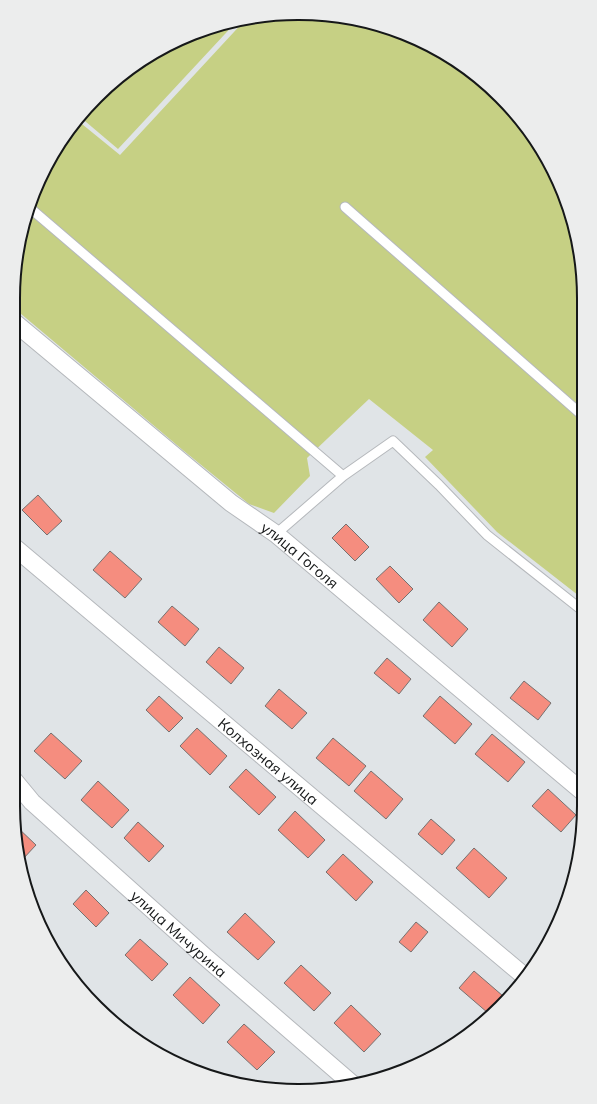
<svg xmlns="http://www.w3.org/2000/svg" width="597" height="1104" viewBox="0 0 597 1104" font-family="Mulish,sans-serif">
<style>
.green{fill:#c6d084}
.building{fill:#f58d7f;stroke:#767170}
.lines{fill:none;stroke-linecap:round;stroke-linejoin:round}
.service-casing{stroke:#b5b8bc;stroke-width:11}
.minor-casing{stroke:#b5b8bc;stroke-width:19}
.service{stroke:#fff;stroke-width:9}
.minor{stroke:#fff;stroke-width:17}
.labels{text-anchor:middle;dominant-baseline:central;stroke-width:4;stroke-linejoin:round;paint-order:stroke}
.street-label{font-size:15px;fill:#161819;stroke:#fff}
.rim{fill:none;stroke:#161819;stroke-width:2}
</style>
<rect width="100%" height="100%" fill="#e0e4e7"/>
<path class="green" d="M280,14L336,15L390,28L441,51L500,96L536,140L569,207L582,261L583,599L497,532L425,457L433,450L369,399L307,458L310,476L274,513L249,504L184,451L14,308V280L23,224L51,156L77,120L120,155L246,19Z
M238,20L118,149L79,116L84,110L125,72L172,43L224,23Z"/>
<path class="building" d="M38,495L62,521L47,535L22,510Z
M346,524L369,547L355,561L332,538Z
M110,551L142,579L125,598L93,570Z
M390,566L413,589L399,603L376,579Z
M439,602L468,629L452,647L423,620Z
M13,606L18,611L13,616Z
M172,606L199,629L185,646L158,622Z
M219,647L244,668L231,684L206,662Z
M387,658L411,679L399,694L374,673Z
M524,681L551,703L538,720L510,698Z
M279,689L307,713L292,729L265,706Z
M159,696L183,718L169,732L146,710Z
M440,696L472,724L455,744L423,716Z
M197,728L227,756L210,775L180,746Z
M51,733L82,761L65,779L34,751Z
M492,734L525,762L508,782L475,754Z
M333,738L366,766L349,786L316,758Z
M246,769L276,797L259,815L229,787Z
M371,771L403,799L386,819L354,791Z
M98,781L129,810L112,828L81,800Z
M548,789L576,815L561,832L532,806Z
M295,811L325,840L308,858L278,830Z
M431,819L455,840L442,855L418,834Z
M138,822L164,846L149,862L124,838Z
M16,826L36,845L22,860Z
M474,848L507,878L489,898L456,868Z
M343,854L373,882L356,901L326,872Z
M86,890L109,913L96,927L73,904Z
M245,913L275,942L258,960L227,932Z
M416,922L428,932L411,952L399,942Z
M140,939L168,964L152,981L125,955Z
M301,965L331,993L314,1011L284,983Z
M474,971L503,996L488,1013L459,988Z
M190,977L220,1005L203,1024L173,995Z
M351,1005L381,1034L364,1052L334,1023Z
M244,1024L275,1052L257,1070L227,1042Z"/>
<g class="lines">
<g class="service-casing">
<path id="service" d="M345,207L582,415
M30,208L343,476
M276,534L343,476L393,441L439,485L487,535L583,611"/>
</g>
<g class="minor-casing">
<g id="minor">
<path id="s1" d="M14,322L231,503L276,534L583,792"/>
<path id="s2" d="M13,546L523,975"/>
<path id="s3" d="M13,779L32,802L203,955L351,1083"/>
</g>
</g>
<use href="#service" class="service"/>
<use href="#minor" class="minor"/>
</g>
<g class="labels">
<g class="street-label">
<text stroke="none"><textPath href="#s1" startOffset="369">улица Гоголя</textPath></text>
<text stroke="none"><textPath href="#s2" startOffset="334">Колхозная улица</textPath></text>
<text stroke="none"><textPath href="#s3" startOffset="227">улица Мичурина</textPath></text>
</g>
</g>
<path d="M0 0H597V1104H0ZM298 20H299A278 278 0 0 1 577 298V806A278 278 0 0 1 299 1084H298A278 278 0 0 1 20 806V298A278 278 0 0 1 298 20Z" fill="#eceded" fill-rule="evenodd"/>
<path class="rim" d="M298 20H299A278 278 0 0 1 577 298V806A278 278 0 0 1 299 1084H298A278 278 0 0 1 20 806V298A278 278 0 0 1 298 20Z"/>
</svg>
